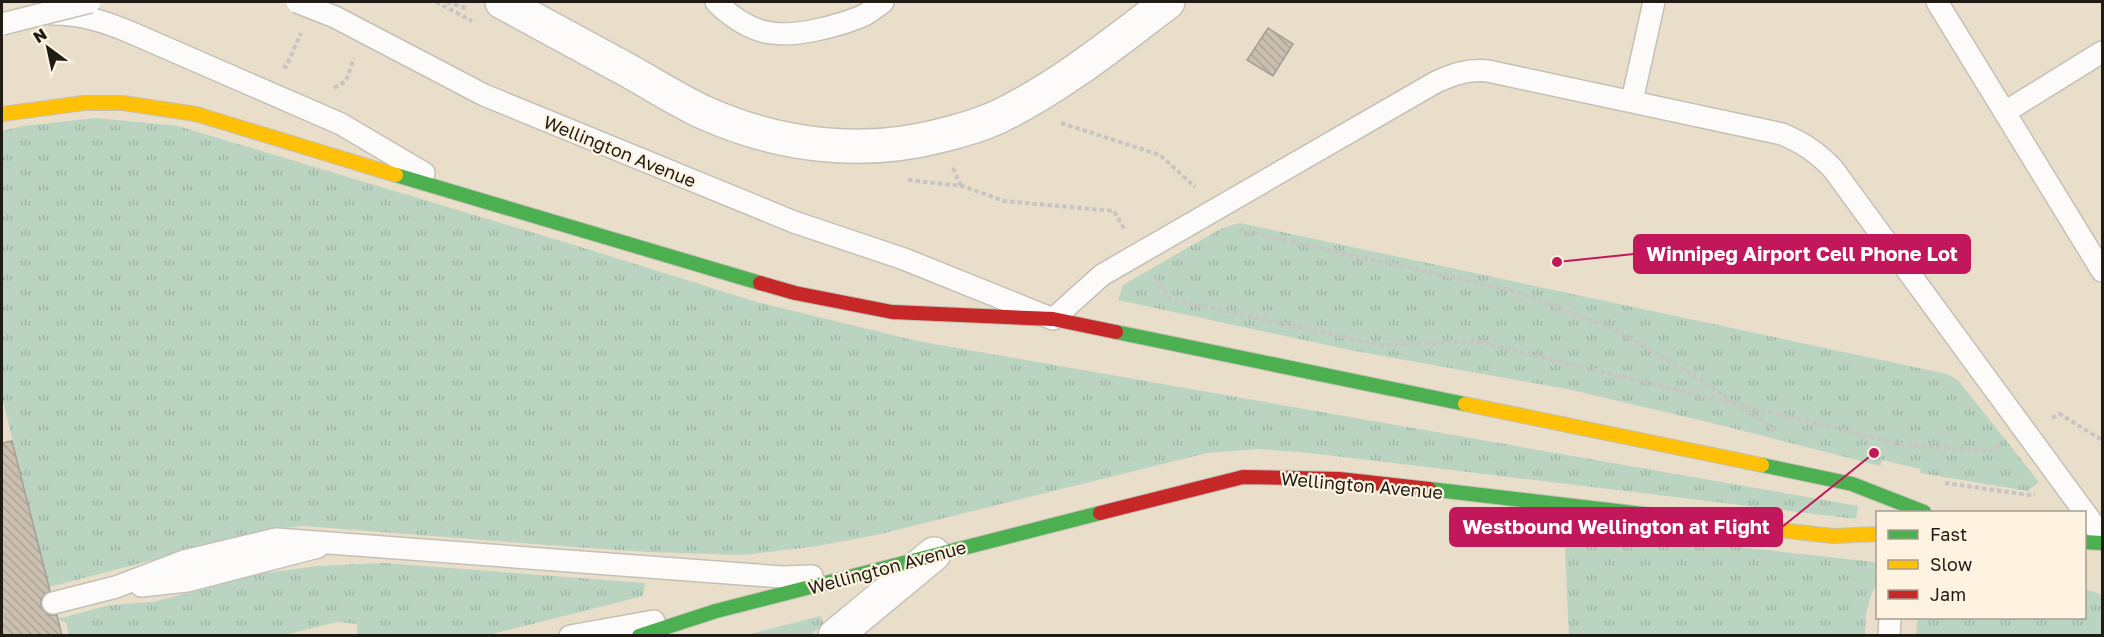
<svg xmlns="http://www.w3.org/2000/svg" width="2104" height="637" viewBox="0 0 2104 637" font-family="'Golos Text',sans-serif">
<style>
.built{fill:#e8deca;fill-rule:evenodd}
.grass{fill:url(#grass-tufts)}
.building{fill:url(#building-back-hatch);stroke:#a49f97;stroke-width:1.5}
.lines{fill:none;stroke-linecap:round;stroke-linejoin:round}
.lane-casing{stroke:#c5c0b7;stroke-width:24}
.street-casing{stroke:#c5c0b7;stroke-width:36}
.fast-casing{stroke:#c5c0b7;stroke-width:16}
.slow-casing{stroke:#c5c0b7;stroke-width:16}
.jam-casing{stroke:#c5c0b7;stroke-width:16}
.path{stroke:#c7c4c1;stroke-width:4;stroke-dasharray:4.5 3;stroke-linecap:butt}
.lane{stroke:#fcfbf9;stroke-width:21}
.street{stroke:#fcfbf9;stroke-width:33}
.fast{stroke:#4caf50;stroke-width:14}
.slow{stroke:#ffc107;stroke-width:14}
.jam{stroke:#c62828;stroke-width:14}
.lane-bridge-casing{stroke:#c5c0b7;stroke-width:24;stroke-linecap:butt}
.lane-bridge{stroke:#fcfbf9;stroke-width:21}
.labels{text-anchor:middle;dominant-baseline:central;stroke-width:4.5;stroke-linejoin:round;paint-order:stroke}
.street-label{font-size:18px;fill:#201c15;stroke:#fdf3e0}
.leader{fill:none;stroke:#c2185b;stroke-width:2}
.callout-dot{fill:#c2185b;stroke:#fdf3e0;stroke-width:2}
.callout{fill:#c2185b;stroke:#c2185b;stroke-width:2}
.callout-label{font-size:20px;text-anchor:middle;font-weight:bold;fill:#fff}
</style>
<defs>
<pattern id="grass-tufts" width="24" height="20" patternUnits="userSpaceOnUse" patternTransform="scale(1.5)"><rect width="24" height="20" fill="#bbd4c2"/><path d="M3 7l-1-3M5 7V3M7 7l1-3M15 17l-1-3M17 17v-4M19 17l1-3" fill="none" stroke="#a0b5a6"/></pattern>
<pattern id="building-back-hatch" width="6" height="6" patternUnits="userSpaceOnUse" patternTransform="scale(1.5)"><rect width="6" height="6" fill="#cabfae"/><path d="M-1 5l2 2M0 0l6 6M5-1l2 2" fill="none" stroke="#ada495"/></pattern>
</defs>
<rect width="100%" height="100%" fill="#eae4d9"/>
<path class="built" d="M2,2H2102V635H2ZM1878,512H2084V618H1878Z"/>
<path class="grass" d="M96,118L178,126L571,244L757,302L917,341L1858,506L1856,519L1310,453L1258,449L1207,453L876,535L817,546L743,555L649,552L560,546L304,526L271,529L49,587L2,397V131L23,126Z
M1240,223L1947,374L1958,380L2039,482L2028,491L1920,473L1921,469L1882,460L1880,466L1724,426L1572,390L1355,351L1118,300L1123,285L1222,228Z
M1564,528L1875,562L1877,565V583L1871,595L1866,614L1865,635H1569Z
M385,563L645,583L643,596L488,635H357V624L337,622L284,635L69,636L66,622L57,619L110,605L153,602L258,574L318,566Z
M2085,589L2102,595V635H1916L1918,618H2084Z
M821,616L824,624L810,635H746Z"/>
<path class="building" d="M1268,28L1293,44L1273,76L1247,60Z
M12,441L50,591L45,594L41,599V607L49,615H57L62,636H2V443Z"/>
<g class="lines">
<g class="lane-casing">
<path id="lane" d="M716,2C730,16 751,31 772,33C797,37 837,26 860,17C868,14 876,7 883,2
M1937,2L2102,271
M53,14C82,14 106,22 132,33L341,124L424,173
M1632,101L1654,2
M2005,112L2102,52
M794,222L904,259L1053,319L1102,275L1436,82C1454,74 1468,69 1488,71L1782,134C1803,143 1817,152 1833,169L2102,536
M141,586L187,581L318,547
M53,603L116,587L184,561L276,539L782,577L812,576
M570,636L654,621
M1889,636L1890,618"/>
</g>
<g class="street-casing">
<path id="street" d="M502,2C544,25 587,48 629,71C654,85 679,101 705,113C779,146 861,156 939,136C960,131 981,125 1000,116C1061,86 1114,43 1168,2
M835,636L934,554"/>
</g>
<g class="fast-casing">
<path id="fast" d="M396,175L760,283
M1116,332L1465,404
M1762,465L1852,484L1924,512
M1429,489L1779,530
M2084,542L2102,543
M639,636L716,611L1100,513"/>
</g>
<g class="slow-casing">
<path id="slow" d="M2,114L84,103H123L196,114L396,175
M1465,404L1762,465
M1779,530L1833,536L1878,534"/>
</g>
<g class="jam-casing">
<path id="jam" d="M760,283L795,293L892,312L1053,319L1116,332
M1100,513L1243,477L1339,479L1429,489"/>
</g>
<path class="path" d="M436,2L472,21
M447,2L468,9
M283,66L286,67L301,33
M334,88L346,81L354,58
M1061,123L1160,155L1195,187
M953,168L961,186
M908,180L962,186L1004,201L1114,211L1124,229
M1239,230L1513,291L1614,329L1691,374L1734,403
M1155,278L1170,299L1381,345L1475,341L1905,445L1988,451L2000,445
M1740,407L1776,430
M2052,418L2060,414L2102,440
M1945,483L2029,495L2035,494"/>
<use href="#lane" class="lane"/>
<use href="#street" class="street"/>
<use href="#fast" class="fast"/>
<use href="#slow" class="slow"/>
<use href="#jam" class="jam"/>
<g class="lane-bridge-casing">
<path id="lane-bridge" d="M297,2L335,17L484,95L794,222
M2,24L90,2"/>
</g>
<use href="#lane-bridge" class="lane-bridge"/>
</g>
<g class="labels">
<g class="street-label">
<text transform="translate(620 151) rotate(22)">Wellington Avenue</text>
<text transform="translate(1362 485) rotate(5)">Wellington Avenue</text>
<text transform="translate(887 567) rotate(-15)">Wellington Avenue</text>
</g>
</g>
<path class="leader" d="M1557 262L1634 254M1874 453L1782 527"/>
<g class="callout-dot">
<circle cx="1557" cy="262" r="6"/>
<circle cx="1874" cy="453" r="6"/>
</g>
<g class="callout">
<rect x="1634" y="235" width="336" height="38" rx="6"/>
<rect x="1450" y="508" width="332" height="38" rx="6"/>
</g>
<g class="callout-label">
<text x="1802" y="261">Winnipeg Airport Cell Phone Lot</text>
<text x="1616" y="534">Westbound Wellington at Flight</text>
</g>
<rect width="2104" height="637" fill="none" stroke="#201c15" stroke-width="6"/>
<rect x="1876" y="511" width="210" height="108" fill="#fdf3e0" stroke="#a59d8f" stroke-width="1.5"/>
<rect x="1888" y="530" width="30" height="9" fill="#4caf50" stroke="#a59d8f" stroke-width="1.5"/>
<text x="1930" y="541" font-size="18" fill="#201c15">Fast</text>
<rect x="1888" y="560" width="30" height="9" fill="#ffc107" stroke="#a59d8f" stroke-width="1.5"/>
<text x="1930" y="571" font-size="18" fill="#201c15">Slow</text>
<rect x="1888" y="590" width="30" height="9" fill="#c62828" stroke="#a59d8f" stroke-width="1.5"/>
<text x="1930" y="601" font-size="18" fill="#201c15">Jam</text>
<g transform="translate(48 48) rotate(327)" stroke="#fdf3e0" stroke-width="4.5" paint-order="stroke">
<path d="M0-4.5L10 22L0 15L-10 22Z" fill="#201c15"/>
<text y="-9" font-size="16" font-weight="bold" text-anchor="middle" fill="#201c15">N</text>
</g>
</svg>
